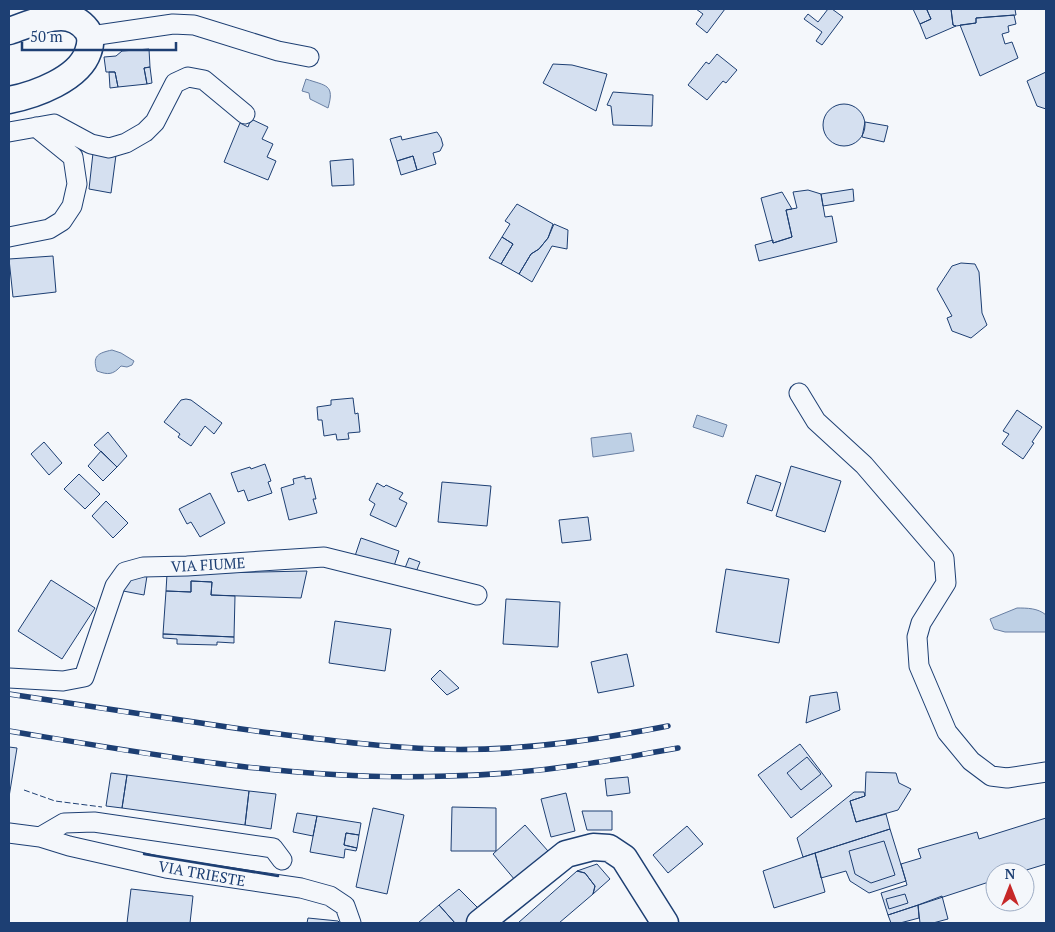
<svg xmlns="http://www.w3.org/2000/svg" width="1055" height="932" viewBox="0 0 1055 932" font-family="'PT Serif',serif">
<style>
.water{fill:#bed0e5;stroke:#687fa3}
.building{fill:#d5e0f0;stroke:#1d3f73}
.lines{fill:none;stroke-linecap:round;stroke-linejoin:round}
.street-casing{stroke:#1d3f73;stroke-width:21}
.secondary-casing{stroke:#1d3f73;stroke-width:29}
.street{stroke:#f4f7fb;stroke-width:19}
.secondary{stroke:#f4f7fb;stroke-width:26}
.rail-casing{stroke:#1d3f73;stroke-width:5.5}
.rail{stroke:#f4f7fb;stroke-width:4;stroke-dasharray:11;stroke-linecap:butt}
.fence{stroke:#1d3f73;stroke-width:1;stroke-dasharray:6 2.5;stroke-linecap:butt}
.wall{stroke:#1d3f73;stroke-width:2.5}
.labels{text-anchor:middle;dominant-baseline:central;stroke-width:4;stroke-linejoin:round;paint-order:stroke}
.street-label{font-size:15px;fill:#1d3f73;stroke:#f4f7fb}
</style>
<rect width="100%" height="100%" fill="#f4f7fb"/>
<path class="water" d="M306,79C326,86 335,84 328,108L310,99L309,93L302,91Z
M112,350L121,353L134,361L132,365L127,367L121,366C113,375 108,375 97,371C92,356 98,353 112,350Z
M697,415L727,425L723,437L693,427Z
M631,433L634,451L593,457L591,438Z
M1017,608C1027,608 1038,608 1046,615V632H1005L994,629L990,619Z"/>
<path class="building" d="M696,9H725L707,33L696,24L703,14Z
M828,9H832L843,17L822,45L816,41L822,32L804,19L808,14L818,22Z
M913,9H929L927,10L931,19L920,24Z
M929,9H951L953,25L956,26L926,39L920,24L931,19L927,10Z
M951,9H1015L1016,15L976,18V23L956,26L953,25Z
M1014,15L1016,24L1008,26L1009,32L1002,34L1005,44L1012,42L1018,58L980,76L960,25L976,23V18Z
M149,49L150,67L144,68L147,84L118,87L115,72H106L104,57L116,56L122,51Z
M717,54L737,70L726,83L723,81L707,100L688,85L706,62L709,64Z
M553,64L572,65L607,74L596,111L543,83Z
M150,67L152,83L147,84L144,68Z
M109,72H115L118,87L110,88Z
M1046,72V109L1037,106L1027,81Z
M613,92L653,95L652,126L613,125L611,106L607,105Z
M823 125a21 21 0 1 1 42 0a21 21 0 1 1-42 0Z
M251,119L268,127L262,139L273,144L267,157L276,161L268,180L224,162L240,123L248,127Z
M865,122L888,126L884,142L862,137Z
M437,132L441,138L443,145L440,151L433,153L436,164L417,170L413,156L397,161L390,139L401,136L402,140Z
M93,153L116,155L111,193L89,189Z
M413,156L417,170L401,175L397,161Z
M353,159L354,185L332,186L330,161Z
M853,189L854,201L823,206L821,194Z
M808,190L821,194L825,217L832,216L837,242L759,261L755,245L773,240V243L792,237L786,210L797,208L793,192Z
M782,192L792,209L786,210L792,237L773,243L761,198Z
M517,204L553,224L548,238L539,249L531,254L519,274L501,264L513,244L502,237L510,224L505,221Z
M554,224L568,230L567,249L552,246L532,282L519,274L531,254L539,249L548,238Z
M502,237L513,244L501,264L489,258Z
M53,256L56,292L13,297L9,259Z
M961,263L975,264L979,272L982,313L987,325L971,338L952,331L947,318L952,316L937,289L952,266Z
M353,398L355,414L358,413L360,432L348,433L349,439L337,440L336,434L324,436L322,420H318L317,407L331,405V400Z
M186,399L191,400L222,423L214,434L205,426L191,446L178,437L180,434L164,422L181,400Z
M1017,410L1042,427L1032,442L1034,443L1023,459L1002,444L1009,434L1003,431Z
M108,432L127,456L117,467L94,445Z
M44,442L62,463L49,475L31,454Z
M101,451L117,467L103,481L88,466Z
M265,464L271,481L268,482L272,493L248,501L244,490L238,492L231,473L250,467L251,469Z
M791,466L841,481L825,532L776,516Z
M79,474L100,494L85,509L64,489Z
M756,475L781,483L772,511L747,503Z
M305,476V479L311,478L316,499H313L317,513L289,520L281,488L294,484L293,479Z
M442,482L491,486L487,526L438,522Z
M377,483L384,487L386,485L403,493L399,499L407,503L396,527L370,515L375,504L369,500Z
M210,493L225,523L200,537L191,522L187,524L179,509Z
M106,501L128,523L113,538L92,516Z
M588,517L591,540L562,543L559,520Z
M361,538L399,551L392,572L354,559Z
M409,558L420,562L414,577L403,573Z
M726,569L789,579L779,643L716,632Z
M307,571L301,598L211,595L212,582L191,581V592L166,591L167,574Z
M147,576L144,595L118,590L122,577Z
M51,580L95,608L62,659L18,631Z
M191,581L212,582L211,595L235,596L234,637L163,634L166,591L191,592Z
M506,599L560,602L558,647L503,644Z
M335,621L391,629L385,671L329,663Z
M163,634L234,637V643L217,642V645L177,644V639L163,638Z
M627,654L634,686L598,693L591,662Z
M440,670L459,688L447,695L431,679Z
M837,692L840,710L806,723L810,696Z
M800,744L832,786L791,818L758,775Z
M9,747L17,748L9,797Z
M807,757L821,774L801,790L787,773Z
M866,772L896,773L899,783L911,789L898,810L856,822L850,801L865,796Z
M111,773L127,775L122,808L106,806Z
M127,775L249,791L245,825L122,808Z
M628,777L630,793L607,796L605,779Z
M249,791L276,794L271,829L245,825Z
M854,792H864L865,796L850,801L856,822L886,814L890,829L803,857L797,838Z
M566,793L575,831L551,837L541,799Z
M452,807L496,808V851H451Z
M373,808L404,815L387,894L356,887Z
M582,811H612V830H587Z
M297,813L317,816L313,836L293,832Z
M317,816L361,823L359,835L346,833L344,845L357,848L356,851L345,849L344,858L310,852Z
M1046,818V864L1020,872H995V880L888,915L881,893L907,885L901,864L921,858L918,849L977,832L979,839Z
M525,825L548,851L515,880L493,854Z
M687,826L703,844L668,873L653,855Z
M890,829L906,881L869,893L850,881L846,871L821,878L815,853Z
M346,833L359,835L357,848L344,845Z
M884,841L895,875L871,883L855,874L849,851Z
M815,853L825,892L774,908L763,871Z
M597,864L610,879L593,894L595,886L585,873L577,871Z
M577,871L585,873L595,886L593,894L559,923H518Z
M131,889L193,896L190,923H127Z
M459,889L478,908L467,923H455L439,905Z
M905,894L908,903L889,909L886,899Z
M942,896L948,919L933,923H920L918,905Z
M439,905L455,923H418Z
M918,905L919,918L900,923H891L888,915Z
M308,918L338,921L340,923H307Z"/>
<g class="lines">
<g class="street-casing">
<path id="street" d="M91,36L173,24L194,25L278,51L309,57
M9,132L54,124L91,144L109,148L126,143L145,132L155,122L175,83L188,77L204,80L245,114
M9,237L49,229L62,221L72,206L77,184L73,157L36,127
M799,393L816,421L864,465L944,558L946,583L921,623L917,637L919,666L947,732L971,761L991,776L1007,778L1046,772
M9,678L63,681L84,677L115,586L125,572L143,567L187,566L324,557L477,595
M9,833L40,837L69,846L166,868L301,888L330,896L345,906L351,923
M40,837L64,823L94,822L273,848L282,860"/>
</g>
<g class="secondary-casing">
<path id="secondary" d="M9,31C25,26 43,17 61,17C72,17 81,22 87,30C92,37 91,44 88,52C79,79 35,95 9,100
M480,923L566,854L593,847L609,848L624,858L665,923"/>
</g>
<use href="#street" class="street"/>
<use href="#secondary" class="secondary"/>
<g class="rail-casing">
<path id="rail" d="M9,694C93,707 178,720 263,732C320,739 378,747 436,749C514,752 592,741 668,726
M9,731C154,755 301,782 449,776C495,775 540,771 585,764C616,760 647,753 678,748"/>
</g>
<use href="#rail" class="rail"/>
<path class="fence" d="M24,790L55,801L102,807"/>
<path class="wall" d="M144,854L278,876"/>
</g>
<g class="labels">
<g class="street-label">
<text transform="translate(208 564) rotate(-3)">VIA FIUME</text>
<text transform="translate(202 873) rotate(10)">VIA TRIESTE</text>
</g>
</g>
<rect width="1055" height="932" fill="none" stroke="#1d3f73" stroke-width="20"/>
<g transform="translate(1010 887)"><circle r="24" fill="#f4f7fb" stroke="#9eadc5"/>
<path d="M0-4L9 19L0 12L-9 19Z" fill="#c62828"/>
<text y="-8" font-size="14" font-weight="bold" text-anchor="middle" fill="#1d3f73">N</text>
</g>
<path d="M22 42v8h154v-8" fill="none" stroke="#1d3f73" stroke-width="2.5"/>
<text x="30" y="42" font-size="15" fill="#1d3f73" stroke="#f4f7fb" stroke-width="4" paint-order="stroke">50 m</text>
</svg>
